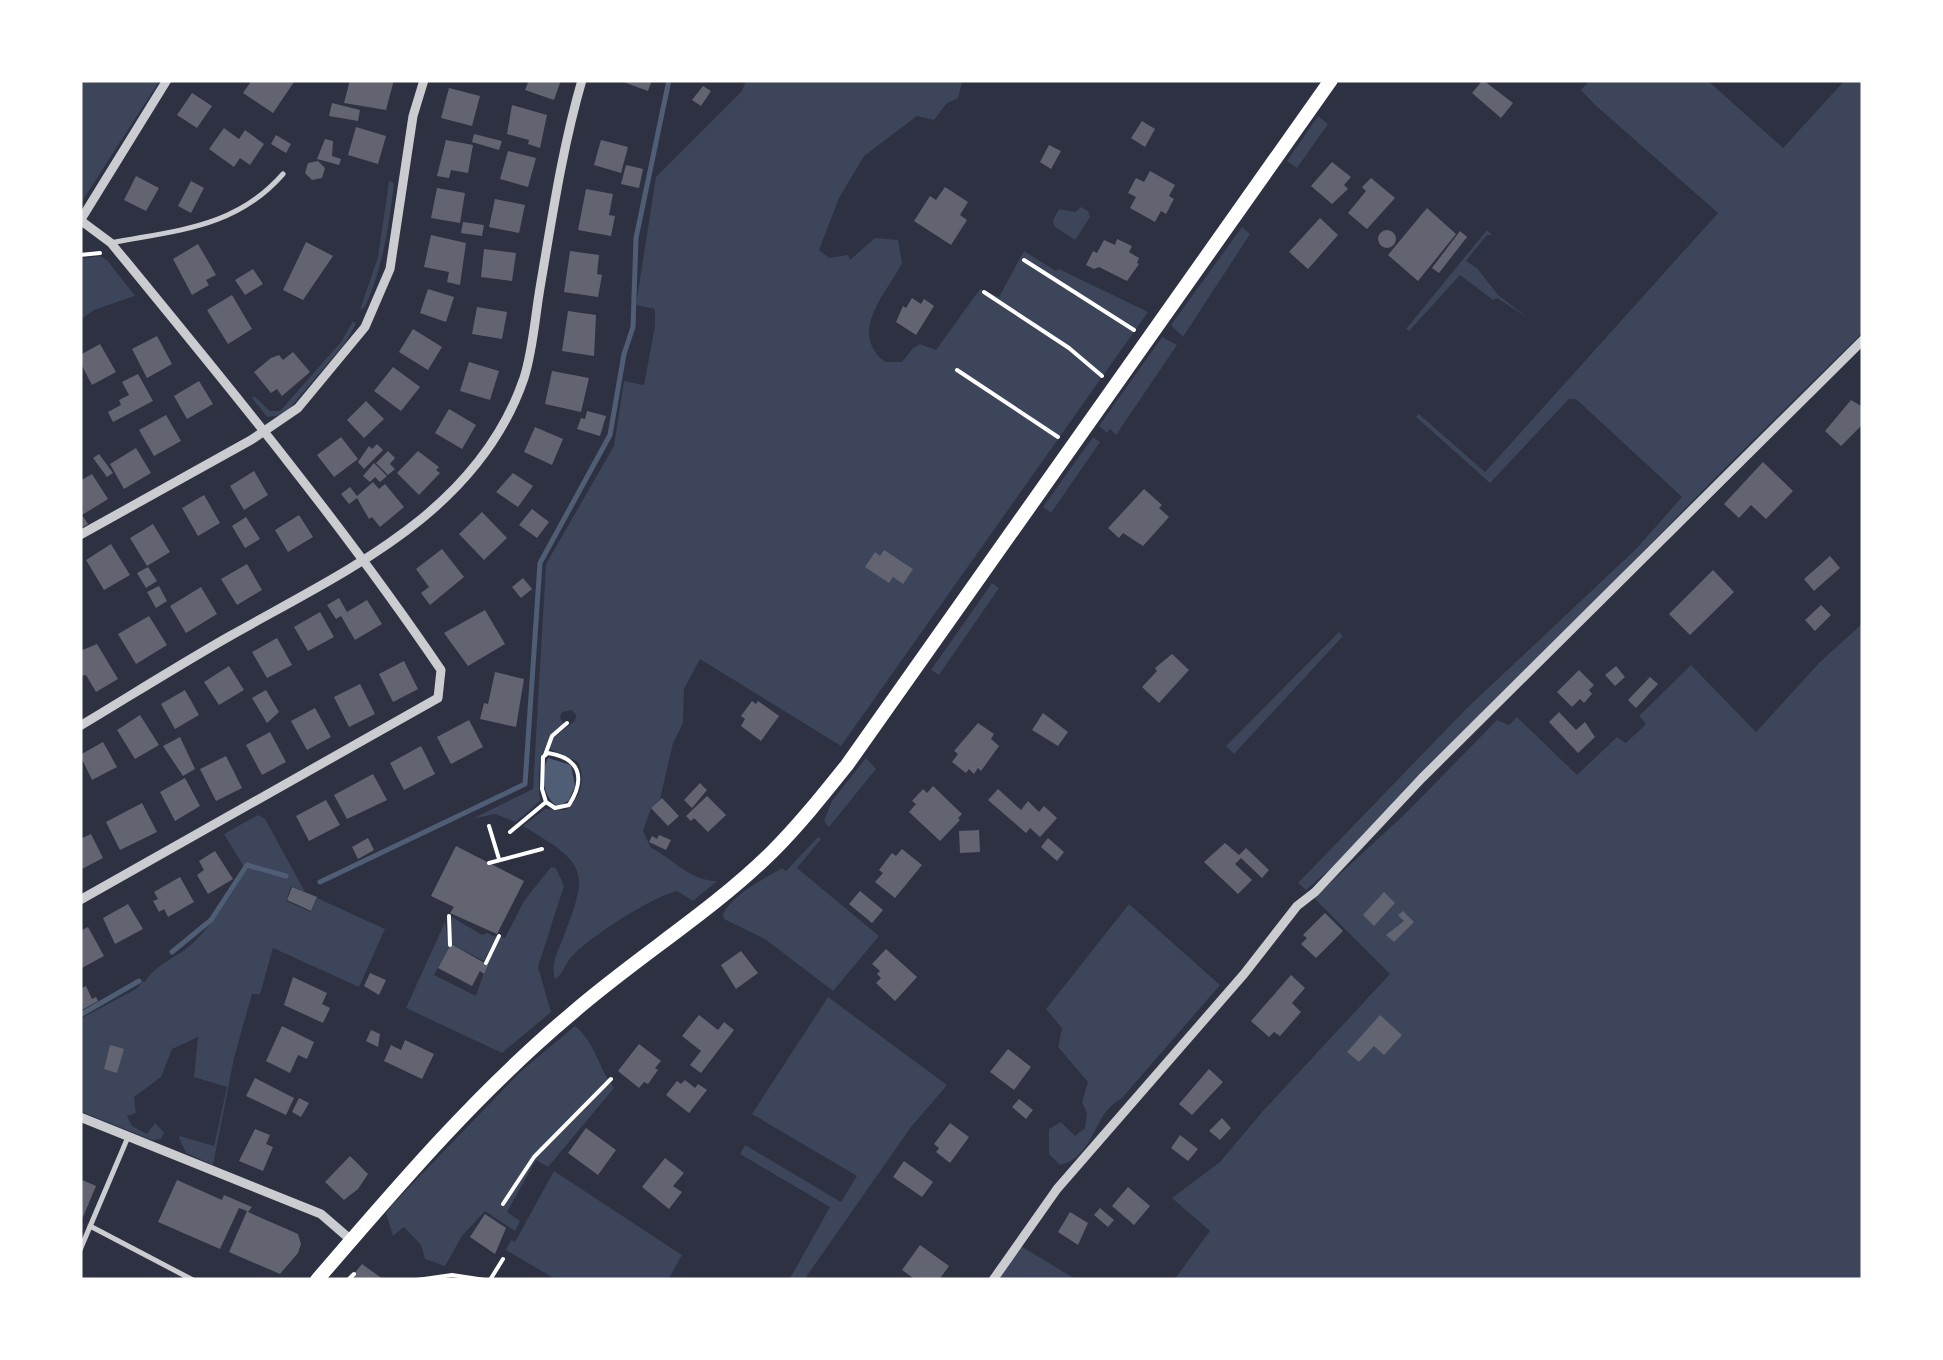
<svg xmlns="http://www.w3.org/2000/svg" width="1943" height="1360" viewBox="0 0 1943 1360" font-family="'PT Sans Narrow',sans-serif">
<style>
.green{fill:#3c4559}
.water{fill:#4f5d75}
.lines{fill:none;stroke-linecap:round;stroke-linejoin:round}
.stream{stroke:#4f5d75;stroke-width:5}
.building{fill:#626471}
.path{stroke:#fff;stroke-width:4}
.service{stroke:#caccd0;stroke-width:5}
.minor{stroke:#caccd0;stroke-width:9}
.secondary{stroke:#fff;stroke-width:14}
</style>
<rect width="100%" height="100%" fill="#2d3142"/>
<path class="green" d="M80,80H160L81,203H80Z
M746,80H960L962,83L958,98L946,104L934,120L917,116L864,156L839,198L819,250L829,258L848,255L850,260L875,238L898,240L902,263C887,293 847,332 885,362H902L913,348L920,344L936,350L980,289L999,297L1024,251L1056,271L1059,269L1148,312L841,746L700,659L684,689L683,723L673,743L660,799L651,808L643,831L651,848C674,859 690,881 717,881L693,901L677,891C653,896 584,940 569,960C563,968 563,974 555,979C551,965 556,955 562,941C589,871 589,865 523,826L545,809L566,810C581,798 586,779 578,762L548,748L553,738L575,721L576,715L572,710L562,712L560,718L564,724C538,745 537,769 540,801L516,822L495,814L472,819L533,789L546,564L614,446L624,381L644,385L655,326V309L636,305L656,177L742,91Z
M1590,80H1707L1783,148L1845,80H1863V332L1716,477L1344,857L1306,890L1298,883L1466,709L1636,549L1682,497L1576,399H1569L1490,483L1416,417L1419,414L1485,472L1718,213L1594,104L1581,90Z
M1318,116L1328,124L1297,168L1287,161Z
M389,181L394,183C389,227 383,267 365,307L360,310L378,257Z
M1081,207L1088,211L1090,217L1075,240L1054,226L1053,220L1059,209L1075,212Z
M1242,227L1250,234L1183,337L1171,325Z
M1487,230L1492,235H1487L1466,261L1477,268L1498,295L1528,318L1497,298L1493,300L1460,275L1409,331L1406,329Z
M100,256L107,260L135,296L94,310L80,320V259Z
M353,321L356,324L345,343L289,409L282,415L267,417L252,398L254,396L270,411H280L341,342Z
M1162,337L1177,345L1116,435L1110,429L1107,433L1099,426Z
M1093,437L1100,442L1051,513L1043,507Z
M992,583L999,588L939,675L931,670Z
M1863,623V1280H1174L1210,1231L1172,1198L1220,1162L1263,1111L1390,974L1314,898L1405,814L1497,720L1509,725L1517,717L1577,775L1617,737L1626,743L1646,724L1639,716L1691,665L1756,732L1820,662Z
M1339,632L1343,636L1234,754L1226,746Z
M866,758L876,769L829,827L824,821L832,801Z
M258,815L265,819L305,892L291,886L286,901L311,912L317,898L385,929L359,987L273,948L260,994H252L234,1058L213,1165L186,1153L179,1138L180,1136L214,1146L227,1087L194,1077L198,1037L172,1049L161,1077L134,1097L136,1113L127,1116L132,1126L147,1134L155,1123L164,1132L161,1139L152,1140L80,1111V1019L136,989L143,981L145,982C156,963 179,957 194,942C216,921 230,895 246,870L224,834Z
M818,837L821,839L797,868L879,936L833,991L765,939L724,919L723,914C734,893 762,880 782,868L786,871Z
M551,867L556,868L564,886L538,967L551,1012L502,1053L406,1008L445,922L449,947L434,975L476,996L487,964L501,937L505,938L524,901Z
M1129,904L1220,985L1122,1098C1092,1113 1096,1156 1060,1165L1049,1154V1129L1061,1122L1075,1136L1085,1128L1087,1113L1082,1102L1088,1082L1058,1047L1062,1028L1046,1009Z
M452,917L482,935L487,933L496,937L484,961L451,944Z
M828,997L947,1085L911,1127L804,1280H789L830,1207L740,1154L745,1145L841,1202L857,1176L752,1114Z
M575,1026C595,1042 599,1069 614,1088L548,1167L536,1160L507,1212L520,1221L515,1231L485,1211L462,1236L445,1266L425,1259L421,1245L404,1227L393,1236L386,1213L393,1204L520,1072Z
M554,1171L682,1255L668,1280H557L506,1250L511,1240L515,1242Z
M1019,1245L1077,1280H999Z"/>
<path class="water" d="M548,758L571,765L575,786L569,800L558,807C542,797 540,773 548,758Z"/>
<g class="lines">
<path class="stream" d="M320,882L525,784L540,563L610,435L624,354L633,327L636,238L669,80
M172,952L211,920L247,865L286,876
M80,1015L139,981"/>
</g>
<path class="building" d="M252,80H291L294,82L273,113L243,93Z
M350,80H394L386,110L344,103Z
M529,80H561L554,100L525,90Z
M618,80H652L648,91Z
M1483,80L1513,103L1501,118L1472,93Z
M703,86L711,91L701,106L692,100Z
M449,88L480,96L472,126L441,118Z
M192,93L212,106L197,128L177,115Z
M332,103L360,110L358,121L329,116Z
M512,105L547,115L540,148L528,144L529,140L507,134Z
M1142,121L1155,129L1145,147L1131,138Z
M356,127L386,136L378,164L348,155Z
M224,128L239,139L245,130L264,144L250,165L240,158L234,167L209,149Z
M474,134L502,141L499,150L472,142Z
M276,135L291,144L286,153L271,144Z
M325,139L333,141L332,156L341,159L339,165L317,159Z
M446,140L473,145L468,173L451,170L449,178L437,176Z
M601,140L628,147L621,173L594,165Z
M1049,145L1061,151L1051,169L1040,162Z
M508,151L536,158L528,187L500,179Z
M318,161L325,168L322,178L312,180L305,173L308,163Z
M1332,162L1351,177L1344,185L1348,189L1332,204L1311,186Z
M626,165L643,169L639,188L621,184Z
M1150,171L1175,185L1169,196L1174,199L1166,214L1161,211L1155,222L1130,208L1136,197L1128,193L1136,178L1144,182Z
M136,176L159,188L146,211L124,200Z
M1371,178L1395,198L1367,229L1348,213L1366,191L1362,187Z
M191,181L204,188L191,213L178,206Z
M945,187L968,202L960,215L967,220L951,245L914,221L930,196L936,200Z
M437,188L465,193L460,223L431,218Z
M586,189L613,194L609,215L615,216L611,236L578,230Z
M495,199L525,205L519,233L489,227Z
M1427,208L1456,234L1418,281L1388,255Z
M1320,218L1338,235L1308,269L1289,252Z
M463,222L484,225L482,236L461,233Z
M1378 239a9 9 0 1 1 18 0a9 9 0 1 1-18 0Z
M1460,231L1467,237L1439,273L1432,268Z
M431,235L466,243L460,285L447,282L449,272L424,267Z
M1117,239L1132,246L1129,252L1139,258L1137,263L1139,264L1127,281L1099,267L1094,269L1086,265L1093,251L1097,253L1104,240L1115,245Z
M306,242L333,256L303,300L283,290Z
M198,244L216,275L206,280L209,285L192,295L173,259Z
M484,249L516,253L512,281L481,277Z
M570,251L599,255L597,274L602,275L598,297L564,292Z
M253,269L263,284L245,295L235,280Z
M428,289L454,297L446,322L420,313Z
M232,295L252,329L228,344L207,310Z
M912,298L921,304L924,299L934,306L916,335L896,322L903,306L906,308Z
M477,307L507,312L502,339L472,334Z
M568,311L596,315L594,356L562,351Z
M413,329L442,347L428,370L399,352Z
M157,336L172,364L147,378L132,349Z
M100,344L116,372L92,385L80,362V355Z
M293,352L310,372L282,396L277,389L271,393L254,372L271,358L279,355L283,360Z
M469,362L499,371L490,400L460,391Z
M393,367L420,387L401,411L374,391Z
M552,371L589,378L581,412L545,404Z
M138,374L153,401L113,422L108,412L121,405L119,400L129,395L122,382Z
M199,381L213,404L187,419L174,396Z
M1851,400L1863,407V424L1841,446L1825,431Z
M366,401L384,419L364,438L347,420Z
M449,409L476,425L462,449L435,433Z
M587,411L606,416L600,436L577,429L581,418L585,419Z
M166,415L181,441L154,456L139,430Z
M535,427L563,439L552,465L524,452Z
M341,437L358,459L334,477L317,455Z
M377,444L383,450L364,469L358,462L369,446L372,449Z
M136,448L151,473L124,489L110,464Z
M388,451L395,458L390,464L395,469L388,475L376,463Z
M418,451L439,467L436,470L440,473L419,495L397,473Z
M99,454L113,473L107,477L93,458Z
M1763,462L1793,491L1766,519L1751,505L1739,518L1724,504Z
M374,463L387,476L380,482L375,477L370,482L363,476Z
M254,471L268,495L244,510L230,486Z
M513,473L533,486L518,507L496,492Z
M92,474L108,499L82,515L88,524L80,529V481Z
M373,482L379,489L385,484L404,507L380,527L372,517L369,519L357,498L349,504L341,494L350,487L357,496Z
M1144,489L1162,505L1159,508L1169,517L1143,546L1123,533L1119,538L1108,528Z
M204,495L220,523L198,536L182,508Z
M532,509L549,522L537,538L519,525Z
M482,512L507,538L484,560L459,534Z
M299,515L313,537L288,552L275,530Z
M246,517L260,539L245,548L232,526Z
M153,524L170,552L147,566L130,538Z
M111,544L130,575L104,590L86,560Z
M442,549L464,577L430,605L421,593L429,587L416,569Z
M884,550L913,569L903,584L893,577L889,583L865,567L875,552L880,556Z
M1830,556L1840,568L1814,591L1804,579Z
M247,564L262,590L237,605L221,579Z
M148,567L157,581L146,588L137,573Z
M1713,570L1734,592L1690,635L1669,614Z
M523,578L532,589L521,598L512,587Z
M159,586L167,601L156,608L147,592Z
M201,587L217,614L186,633L170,606Z
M339,598L347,612L367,600L382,624L355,640L341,616L336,619L327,605Z
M1821,605L1831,615L1815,631L1805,620Z
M485,610L505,644L468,666L444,633Z
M320,612L334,637L308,651L294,627Z
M149,616L167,645L136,664L118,634Z
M277,638L292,665L267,678L252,652Z
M97,644L118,679L96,692L86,675L80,676V651Z
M1172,654L1189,670L1159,703L1142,687L1157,671L1155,668Z
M404,661L418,689L393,702L379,674Z
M229,666L244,690L219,705L204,682Z
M1616,666L1625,677L1615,686L1605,675Z
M1579,670L1594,685L1589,690L1592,694L1584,703L1580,699L1572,707L1557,692Z
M495,672L524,679L516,727L480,719L484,703L488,704Z
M1650,677L1658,684L1636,708L1628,700Z
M360,684L375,714L349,727L334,697Z
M185,690L199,715L175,729L161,704Z
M266,690L279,712L267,723L252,698Z
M752,701L756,704L758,701L779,716L761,741L741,726L745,719L741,716Z
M315,708L331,737L307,750L291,721Z
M1559,712L1576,730L1585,722L1595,737L1578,753L1549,722Z
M1043,713L1068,732L1058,746L1032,730Z
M140,715L159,745L135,759L117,730Z
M469,720L483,747L451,764L437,737Z
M978,723L994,734L991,739L999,746L981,771L978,768L974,774L969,769L966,773L952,762L958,754L954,751Z
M270,732L286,762L262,775L246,745Z
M180,737L195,769L183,776L163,746Z
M103,742L117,767L92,780L80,755Z
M421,746L435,774L404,790L390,763Z
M226,756L242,788L216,801L200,769Z
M373,774L387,800L347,819L334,795Z
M185,778L200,806L175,821L160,792Z
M700,783L707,790L692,808L684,800Z
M933,786L962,814L958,818L960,820L940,841L909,812L916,804L912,801L923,789L927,793Z
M998,789L1021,810L1028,801L1039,812L1044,806L1057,818L1040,837L1030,828L1026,833L988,800Z
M707,796L726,815L708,832L694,818L691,821L686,816Z
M662,798L679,816L668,826L651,808Z
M326,800L340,825L309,841L296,816Z
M142,803L157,832L120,850L106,822Z
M979,830L980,852L960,853L959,831Z
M91,834L103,858L82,869L80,839Z
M659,835L671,840L666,850L649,842L652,836L657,839Z
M368,838L374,850L358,859L352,847Z
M1048,838L1064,852L1057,861L1041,847Z
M1225,843L1239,855L1246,848L1269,870L1262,878L1241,858L1235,864L1252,880L1238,894L1204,862Z
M456,846L524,881L497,934L450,913L454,907L431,896Z
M902,849L922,865L895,898L875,882L883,873L879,870L892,853L896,856Z
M215,851L233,879L208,894L197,875L204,870L199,861Z
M180,877L194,902L168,917L164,909L159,912L153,901L158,899L154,892Z
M292,887L317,897L311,911L287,900Z
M860,891L883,910L872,923L849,904Z
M1384,892L1395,903L1374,926L1363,915Z
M128,904L143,929L115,944L103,918Z
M1403,911L1414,922L1394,942L1386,935L1404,921L1398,915Z
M1325,913L1343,931L1316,958L1301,944L1307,938L1303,935Z
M88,927L104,956L80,969V931Z
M451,944L488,965L484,974L480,971L472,986L438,968Z
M886,949L917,977L895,1001L876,983L881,978L877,974L880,971L872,964Z
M741,951L758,973L736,989L721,965Z
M370,973L386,980L379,995L364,986Z
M1291,975L1305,988L1292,1003L1301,1012L1280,1036L1274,1032L1269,1037L1251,1021Z
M293,977L327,993L322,1004L330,1008L323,1023L284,1005Z
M86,986L92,999L96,997L98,1001L80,1011V989Z
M699,1015L718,1030L724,1022L734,1030L701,1073L690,1065L701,1051L682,1036Z
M1380,1015L1402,1035L1384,1055L1374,1046L1359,1062L1347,1052Z
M282,1026L314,1042L307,1059L298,1055L290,1073L266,1061Z
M371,1030L380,1034L378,1047L366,1041Z
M405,1040L434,1054L422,1079L384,1061L391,1045L401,1050Z
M639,1044L661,1061L655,1068L658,1070L648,1084L644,1082L639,1088L618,1071Z
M110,1045L124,1049L117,1073L104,1069Z
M1008,1049L1031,1067L1014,1090L990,1072Z
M1209,1069L1223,1082L1192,1115L1179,1104Z
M255,1078L294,1098L286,1115L246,1096Z
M685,1080L695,1088L698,1084L707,1090L689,1113L666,1095L677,1081L681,1084Z
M299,1098L309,1103L301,1117L292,1112Z
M1019,1099L1033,1110L1026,1119L1012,1107Z
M1222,1118L1231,1128L1220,1140L1209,1131Z
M950,1123L969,1137L950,1163L936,1152L939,1148L934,1144Z
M586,1128L616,1150L598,1175L568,1153Z
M255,1129L270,1135L266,1144L273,1147L263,1171L239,1161Z
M1180,1135L1198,1149L1188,1161L1171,1148Z
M350,1156L368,1174L358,1189L344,1200L325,1182Z
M665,1158L684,1173L673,1186L682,1192L669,1209L642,1187Z
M904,1161L933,1182L922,1197L893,1177Z
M80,1179L96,1186L80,1224Z
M177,1180L222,1200L224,1195L252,1207L248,1212L298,1234L301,1244L298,1253L280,1274L229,1252L247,1211L239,1208L220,1249L158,1222Z
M1128,1187L1150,1206L1134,1225L1112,1206Z
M1100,1208L1114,1220L1108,1227L1094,1215Z
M1070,1212L1088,1223L1078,1245L1058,1232Z
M485,1214L506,1228L495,1254L470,1237Z
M920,1245L949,1266L939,1280H916L902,1270Z
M362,1264L384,1280H349Z"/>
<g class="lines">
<path class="path" d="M80,255L100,253
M1024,260L1134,330
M984,292L1069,348L1102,376
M957,370L1058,437
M545,755L552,736L567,723
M489,826L499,859
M510,832L546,802L555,808L569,805C586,778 580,758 548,753L543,757L542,789L546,802
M489,863L542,849
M449,916L450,945
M486,963L499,936
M503,1204L534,1157L611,1079
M348,1280L354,1274
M417,1280L452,1275L485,1280
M490,1280L503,1259"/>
<path class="service" d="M111,243C177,230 236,228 283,174
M90,1226L193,1280
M80,1250L128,1137"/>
<path class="minor" d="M80,221L167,80
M80,535L251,440L298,408L365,327L390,269L413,116L424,80
M80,726C130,696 179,665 230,636C345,571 478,513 524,378C533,350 535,317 540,288C552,218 562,149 582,80
M80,900L438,698L441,670C340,521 225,382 111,243L80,220
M80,1117L321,1214L351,1240
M993,1280L1057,1189L1244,974L1297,906L1315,892L1422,778L1863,340"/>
<path class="secondary" d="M317,1280C397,1187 476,1094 570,1015C635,958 710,913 772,852C799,825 823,795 847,765L1331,80"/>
</g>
<rect width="1943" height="1360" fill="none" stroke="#ffffff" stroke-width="165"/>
</svg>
